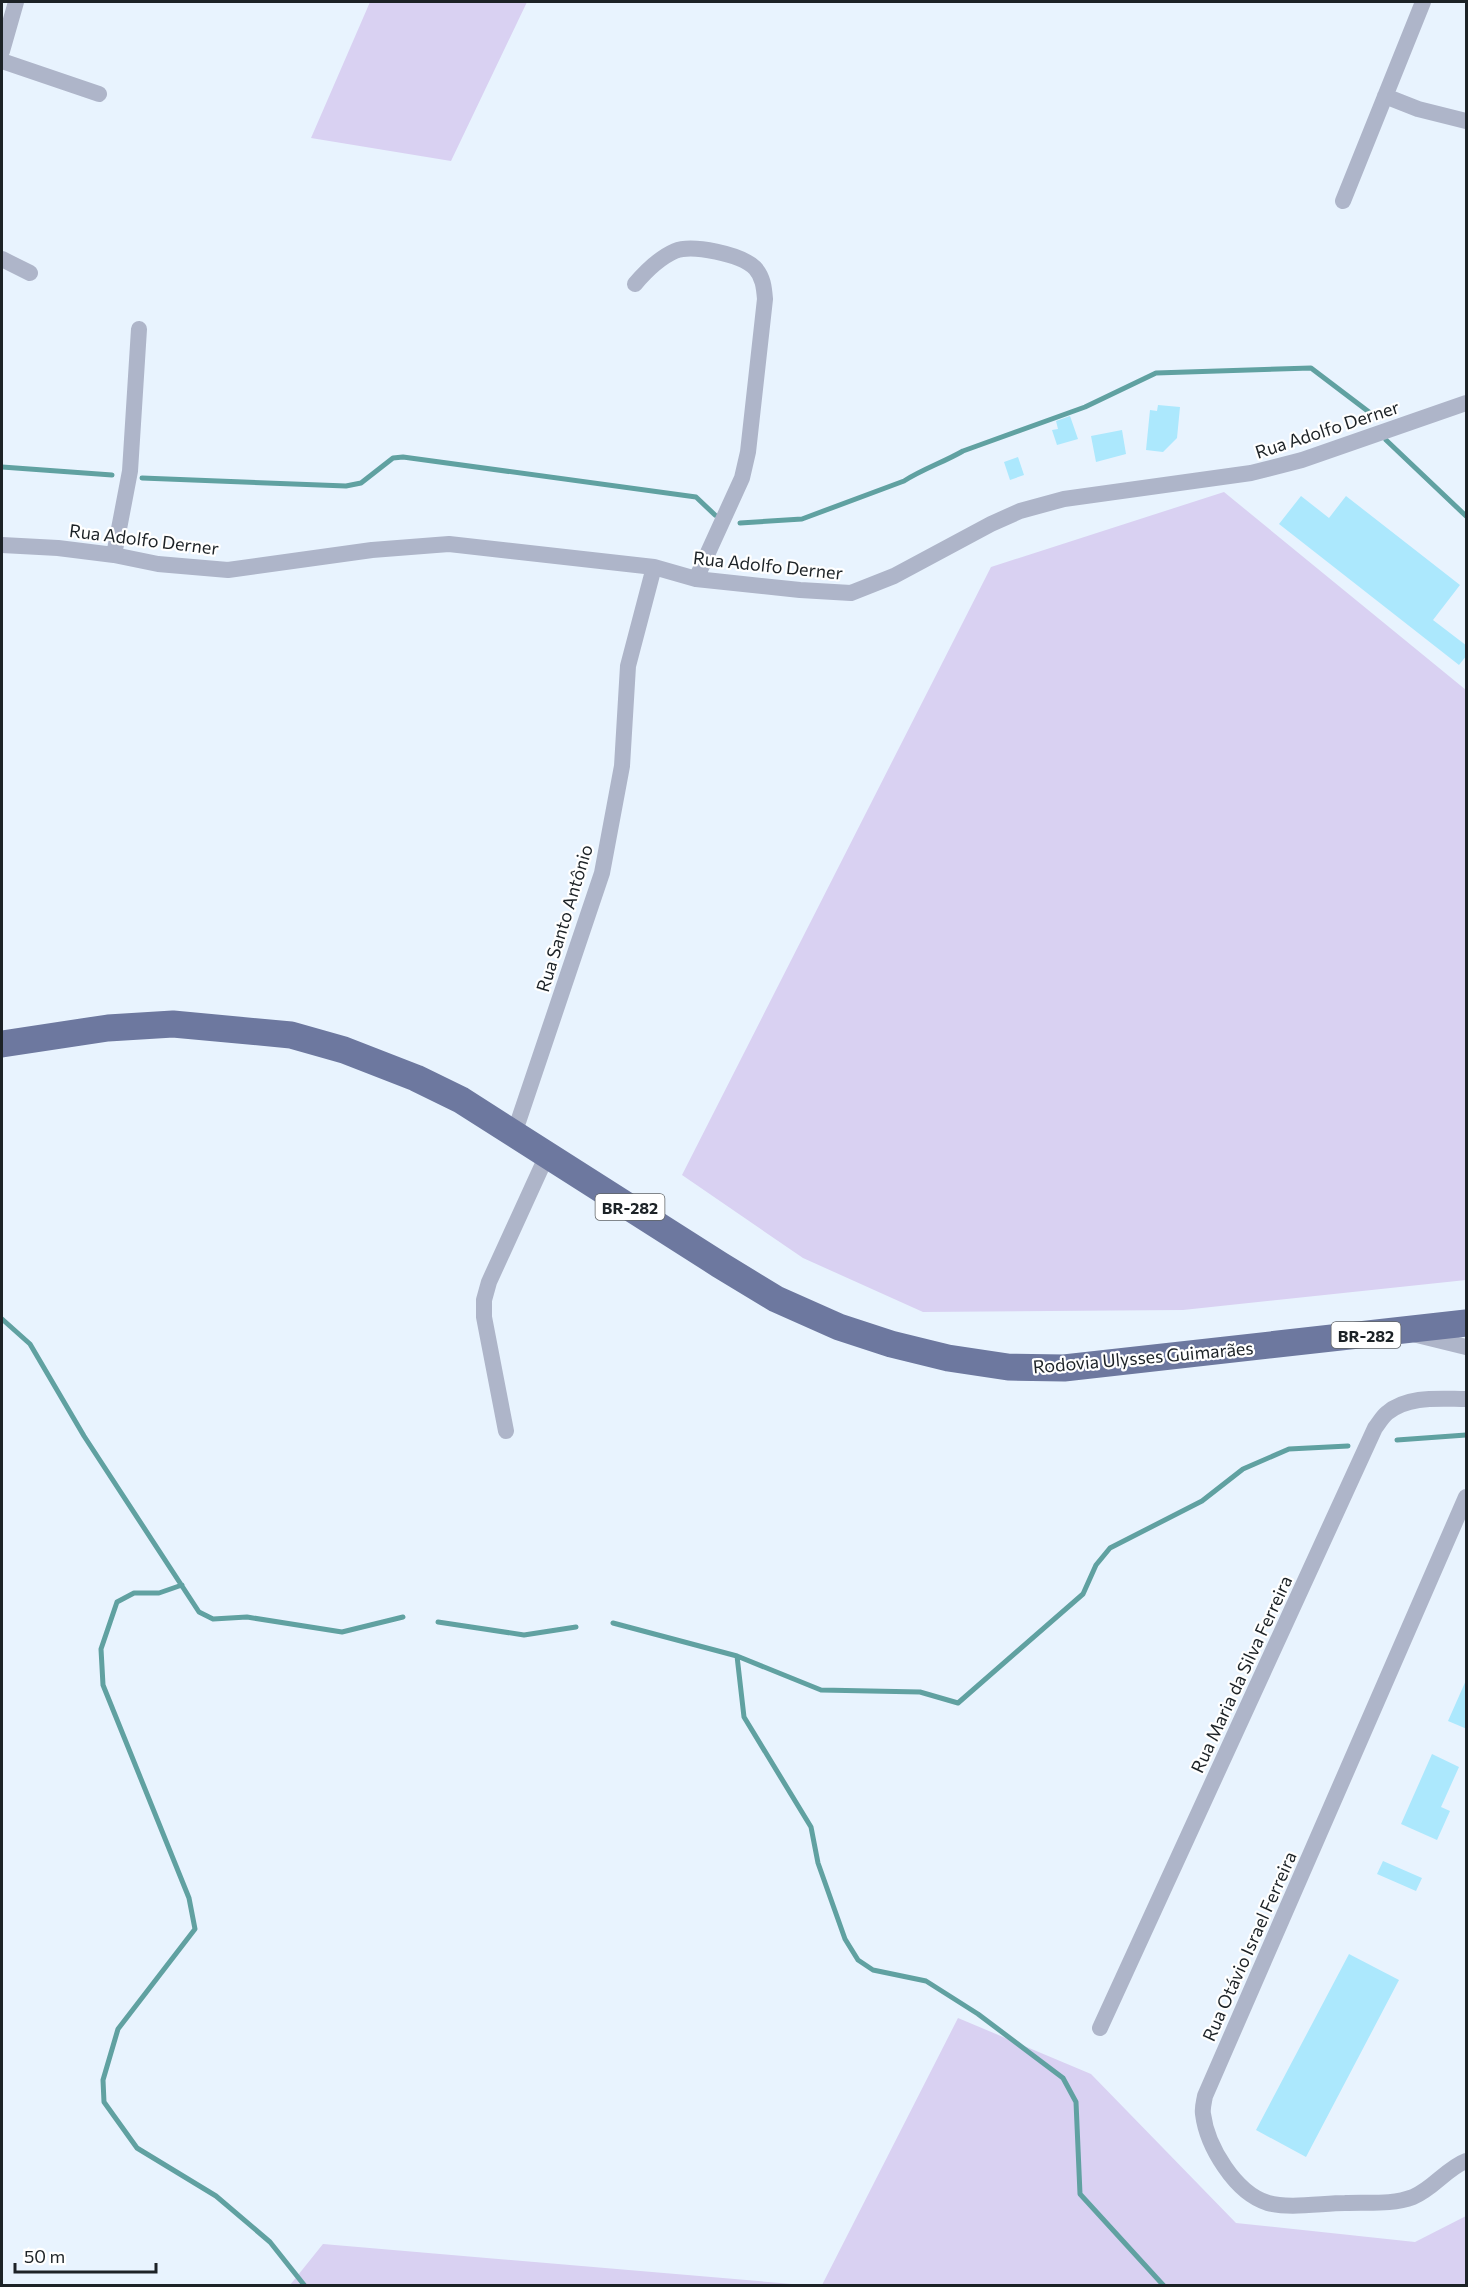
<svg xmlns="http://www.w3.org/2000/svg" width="1468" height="2287" viewBox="0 0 1468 2287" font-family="Commissioner,sans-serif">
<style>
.green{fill:#d9d1f2}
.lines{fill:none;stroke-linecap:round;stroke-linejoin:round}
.stream{stroke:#60a1a1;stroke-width:5}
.building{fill:#ace8fd}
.minor{stroke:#aeb5c9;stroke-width:16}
.trunk{stroke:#6d789f;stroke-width:27}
.labels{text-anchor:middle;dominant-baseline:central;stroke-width:4.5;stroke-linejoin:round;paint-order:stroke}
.shield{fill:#fff;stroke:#606467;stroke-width:1.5}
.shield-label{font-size:16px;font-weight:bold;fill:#1c2226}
.street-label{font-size:18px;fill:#1c2226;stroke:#fff}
</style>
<rect width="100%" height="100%" fill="#e8f3fe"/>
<path class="green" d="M370,2H527L451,161L311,138Z
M1224,492L1466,690V1280L1183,1310L923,1312L803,1258L682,1175L991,567Z
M958,2018L1091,2074L1236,2223L1415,2242L1466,2216V2285H822Z
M323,2244L804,2285H290Z"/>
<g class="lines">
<path class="stream" d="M1386,440L1466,516
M2,467L112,475
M142,478L346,486L361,483L393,458L403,457L696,497L715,515
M740,523L802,519L904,481C923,469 944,462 963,451L1085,407L1156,373L1311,368L1369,412
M2,1319L30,1344L84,1436L199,1612L213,1619L247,1617L342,1632L403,1617
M1397,1440L1466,1435
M182,1585L159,1593H134L117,1602L101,1649L103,1685L189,1898L195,1929L118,2029L103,2080L104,2102L137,2148L216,2196L270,2242L305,2286
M438,1622L524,1635L576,1627
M613,1623L737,1656L821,1690L920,1692L958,1703L1083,1594L1096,1565L1110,1548L1202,1501L1243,1469L1289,1449L1348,1446
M737,1656L744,1717L811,1827L818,1863L845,1939L858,1960L873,1970L926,1981L978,2014L1063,2078L1076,2102L1080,2194L1164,2286"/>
</g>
<path class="building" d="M1158,405L1180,407L1177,438L1163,452L1146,450L1150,410L1157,411Z
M1070,416L1078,439L1057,445L1052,430L1058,429L1056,421Z
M1122,430L1126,454L1096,462L1091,436Z
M1018,457L1024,475L1010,480L1004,462Z
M1301,496L1329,518L1346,496L1460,585L1433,620L1467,646V655L1459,665L1279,524Z
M1467,1678V1729L1448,1721Z
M1432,1754L1459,1767L1441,1807L1450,1811L1437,1840L1401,1824Z
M1383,1861L1422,1878L1416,1891L1377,1874Z
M1349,1954L1399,1980L1306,2157L1256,2130Z"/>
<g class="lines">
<path class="minor" d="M2,51L16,2
M2,61L99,94
M1385,96L1418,109L1466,121
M1343,201L1423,2
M2,259L30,273
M635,284C646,271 659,258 675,251C692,244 741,254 755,268C763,277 764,287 765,299L748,452L742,478L696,579
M2,545L58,548L114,555L158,564L228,570L372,550L449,544L654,567L696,579L800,590L851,593L894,576L991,524L1020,511L1064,499L1251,473L1302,460L1466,403
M114,555L130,471L139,329
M514,1134L602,873L622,766L628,666L654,567
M1417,1335L1466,1347
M506,1431L484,1317V1300L489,1282L547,1155
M1466,1497L1205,2096C1204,2102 1202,2108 1203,2114C1207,2146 1235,2193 1268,2203C1289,2209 1323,2203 1345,2203C1368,2202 1392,2205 1413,2197C1433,2189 1447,2168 1466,2161
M1100,2028L1375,1428C1379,1423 1382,1417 1387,1413C1408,1395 1441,1399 1466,1399"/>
<path class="trunk" d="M2,1044L108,1028L173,1024L291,1035L344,1050L416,1078L461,1100L720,1265L776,1299L839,1327L891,1344L948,1358L1008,1367L1064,1368L1466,1323"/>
</g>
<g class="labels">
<g class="shield">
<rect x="595.5" y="1194" width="69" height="26" rx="4.5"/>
<rect x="1331.5" y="1322" width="69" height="26" rx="4.5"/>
</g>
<g class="shield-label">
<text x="630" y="1207">BR-282</text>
<text x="1366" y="1335">BR-282</text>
</g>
<g class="street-label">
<text transform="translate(1327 429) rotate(-18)">Rua Adolfo Derner</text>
<text transform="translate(144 539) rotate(7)">Rua Adolfo Derner</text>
<text transform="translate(768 565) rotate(6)">Rua Adolfo Derner</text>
<text transform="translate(564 918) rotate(-73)">Rua Santo Antônio</text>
<text transform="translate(1143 1357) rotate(-5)">Rodovia Ulysses Guimarães</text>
<text transform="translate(1241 1674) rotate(-65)">Rua Maria da Silva Ferreira</text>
<text transform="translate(1249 1946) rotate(-66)">Rua Otávio Israel Ferreira</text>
</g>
</g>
<rect width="1468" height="2287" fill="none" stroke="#1c2226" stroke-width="6"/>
<path d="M15 2263v9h141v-9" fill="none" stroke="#1c2226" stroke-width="3"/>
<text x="24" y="2263" font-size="18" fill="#1c2226" stroke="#ffffff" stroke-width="4.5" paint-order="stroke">50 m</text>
</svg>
